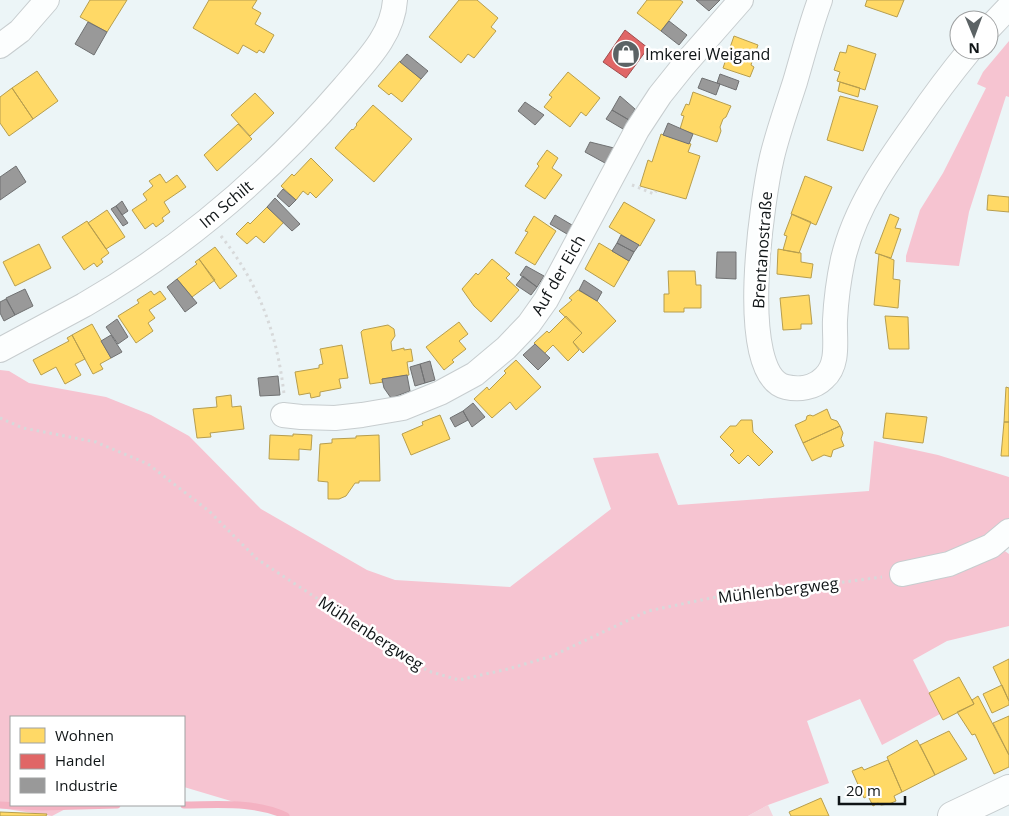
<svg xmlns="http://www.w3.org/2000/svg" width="1009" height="816" viewBox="0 0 1009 816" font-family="'Open Sans',sans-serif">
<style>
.green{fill:#f4d4dc}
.forest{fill:#f6c4d1}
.homes{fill:#ffd966;stroke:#b79e4e}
.shops{fill:#e06666;stroke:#a14d4e}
.industry{fill:#999;stroke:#707172}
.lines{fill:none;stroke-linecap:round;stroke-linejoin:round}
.stream{stroke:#f4b2c2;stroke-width:7}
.minor-casing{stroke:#c7cdcf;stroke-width:26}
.major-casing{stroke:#c7cdcf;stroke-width:30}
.path{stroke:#d7d9da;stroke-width:3;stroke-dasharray:2.5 4;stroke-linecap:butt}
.minor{stroke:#fcfefe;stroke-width:24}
.major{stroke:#fcfefe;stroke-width:28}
.labels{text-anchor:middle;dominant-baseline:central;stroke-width:5;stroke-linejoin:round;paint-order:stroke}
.poi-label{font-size:16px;fill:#0f1416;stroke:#fff;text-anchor:start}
.street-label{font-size:16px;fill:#0f1416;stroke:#fff}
</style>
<rect width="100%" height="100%" fill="#ecf5f7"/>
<path class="green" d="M768,805L773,816H748Z"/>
<path class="forest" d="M1009,41V97L1006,96L969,212L959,266L906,262V256L920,210L943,173L986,88L977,84L983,72Z
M0,370L9,371L29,383L106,397L151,415L189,436L261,509L367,570L395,580L510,587L611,509L593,458L658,453L678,505L869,491L874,441L938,455L1009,477V522L1002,549L1009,554V626L947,641L913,660L940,714L882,745L860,699L807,721L829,783L768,805L748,816H281L184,787V717H11V805H73L52,816L0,808Z"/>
<path class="homes" d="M90,0H127L107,32L80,17Z
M209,0H257L252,8L261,13L255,24L274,35L264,53L259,50L257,53L243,45L238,54L193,28Z
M459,0H477L498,18L491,27L496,31L474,58L468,54L461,63L429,37Z
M647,0H680L683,2L661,31L637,13Z
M867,0H904L897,17L865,6Z
M734,36L758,45L751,65L754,67L750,77L723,68Z
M848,45L876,54L865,90L837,81L840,72L834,70L840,52L846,53Z
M400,61L421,79L402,102L391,93L389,95L378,86Z
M37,71L58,101L33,119L12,88Z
M568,72L600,98L586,116L581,112L570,127L544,107L552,97L549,95Z
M840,82L860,88L858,97L838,91Z
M12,88L33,119L9,136L0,123V97Z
M693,92L731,106L726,117L723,119L720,127L721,131L717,142L680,129L684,116L681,115L686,104L689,105Z
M255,93L274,113L250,136L231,115Z
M840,96L878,106L863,151L827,140Z
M373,105L412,139L374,182L335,148L352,129L353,130L357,125L356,124Z
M238,124L252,139L217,171L204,155Z
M661,134L691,144L688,152L700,156L686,199L640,186L648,160L652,162Z
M547,150L558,158L552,168L562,175L545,199L525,186L539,166L537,164Z
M311,158L333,180L316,198L310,192L308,195L303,191L296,200L281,186L292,174L294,176Z
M160,174L166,183L177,175L186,187L164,202L170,212L162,218L164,221L156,227L153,223L145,229L132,210L147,200L143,194L153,186L149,181Z
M805,176L832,187L816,225L791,214Z
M988,195L1009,197V212L987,210Z
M624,202L655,220L640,246L609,227Z
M267,207L284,222L264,243L256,236L247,244L236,234L248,222L250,224Z
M107,210L125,237L106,249L88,223Z
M792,214L811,222L799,253L783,250L787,236L784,235Z
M890,214L899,218L895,228L901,229L891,258L875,253Z
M534,216L556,231L535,265L515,253L528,232L525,231Z
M87,221L109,253L101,259L103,262L97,267L94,263L84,270L62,237Z
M599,243L629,261L614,287L585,269Z
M39,244L51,268L15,286L3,262Z
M215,247L237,276L220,289L199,259Z
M778,249L801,253V262L813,264L811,278L777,274Z
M879,254L894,260L893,279L900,280L898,308L874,305Z
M199,259L215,280L192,297L177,279L197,264L195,262Z
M492,259L510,274L506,278L519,290L491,322L474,306L462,289L476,273L478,275Z
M668,271H695L696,285H701V308H684V312H664V294H669Z
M578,290L597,301L616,321L583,353L573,342L582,333L559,311L572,300L569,298Z
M151,291L154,295L160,291L166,299L149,310L155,318L148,323L153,331L136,343L118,316L139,303L137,300Z
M809,295L812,324H801V329L783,330L780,298Z
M566,316L582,333L573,342L579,350L568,361L553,345L544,354L534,343L547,331L549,333Z
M885,316L908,317L909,349H889Z
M459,322L468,334L459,341L466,349L452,360L454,362L444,370L426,347Z
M92,324L111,358L100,364L103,369L93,374L72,335Z
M388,325L394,329L395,336L391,342L392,351L404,348V350L411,349L413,361L407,362L409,375L382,379L383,382L370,384L361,332L363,330Z
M72,335L85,359L75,364L81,375L65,384L56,367L41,375L33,360L69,341L67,338Z
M342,345L348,378L339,379L341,388L320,392V396L311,398L310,393L299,395L295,372L319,368V365L323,364L320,349Z
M516,360L541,387L516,410L510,402L492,418L474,399L487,387L489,390L506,373L504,371Z
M1006,387L1009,388V422H1004Z
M231,395L232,407L241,406L244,429L210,433L211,437L197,438L193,409L217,407L216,397Z
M827,409L831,419L837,421L840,426L803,443L795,425L806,420L807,416L810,415L813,416Z
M886,413L927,417L923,443L883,438Z
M440,415L450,439L411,455L402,434L423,425L422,422Z
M741,420H752L753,432L773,452L759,466L748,455L739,464L730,455L734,451L720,437L730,426H736Z
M1004,422H1009V456H1001Z
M840,426L843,433L841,439L844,446L833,450L831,457L824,455L812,461L803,443Z
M293,434L312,435L311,450L299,449V460L269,459L270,435L293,436Z
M379,435L380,481H359V483H355L346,496L339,499H328V482L318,481L320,444L332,443V439L356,438V436Z
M1009,659V701L993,667Z
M959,677L974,704L943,720L929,693Z
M1002,685L1009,701V705L992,713L983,694Z
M978,696L1009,755V767L994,774L975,734L972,735L957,712L974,704L972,700Z
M1009,716V755L993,723Z
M949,731L967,759L935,775L920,745Z
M917,740L935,775L902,792L887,757Z
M888,760L902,792L894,796L896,801L889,804L881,805L878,803L873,806L868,796L864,798L852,771L862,767L864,770Z
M821,798L829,816H791L789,812Z
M0,812L47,814L46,816H0Z"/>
<path class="shops" d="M625,30L648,48L626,78L603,62Z"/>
<path class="industry" d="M696,0H720L709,11Z
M669,21L687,35L679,45L661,31Z
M88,22L107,32L94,55L75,44Z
M407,54L428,71L421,79L400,62Z
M720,74L739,81L736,90L717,83Z
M702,78L720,84L716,95L698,88Z
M620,96L635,109L629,120L612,110Z
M525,102L544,115L535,125L518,111Z
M612,110L629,120L623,129L606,119Z
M668,123L693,134L689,144L663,135Z
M590,142L614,148L605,163L585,152Z
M16,166L26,182L0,200V177Z
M283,189L296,200L289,207L277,196Z
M275,198L300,224L292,231L267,207Z
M122,201L128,211L122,215L116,206Z
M116,206L128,223L123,226L111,209Z
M555,215L572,225L567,234L550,224Z
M621,235L639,245L634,252L617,243Z
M617,243L634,252L629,261L612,251Z
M717,252H736V279L716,278Z
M526,266L544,276L537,287L520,275Z
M523,276L537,287L531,295L516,285Z
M177,279L197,303L185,312L167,287Z
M584,280L602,292L597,301L579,290Z
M25,289L33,306L15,315L6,298Z
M6,299L15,315L4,321L0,313V302Z
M117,319L128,337L118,344L106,327Z
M111,335L122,352L111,358L101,341Z
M535,344L550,358L538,370L523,355Z
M430,361L435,380L425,383L420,364Z
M420,364L425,383L415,386L410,367Z
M407,375L410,391L391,398L384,388L382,379Z
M278,376L280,395L260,396L258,378Z
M473,403L485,417L472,427L463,411Z
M463,411L468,420L455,427L450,418Z"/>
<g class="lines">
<path class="stream" d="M0,805L42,807L117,805
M184,805C217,805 255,801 286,816"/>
<g class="minor-casing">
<path id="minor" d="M820,0C810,27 803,55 795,82C787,107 778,132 772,157C763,195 735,375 786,387C799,390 814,388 824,378C840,364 834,338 835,320C836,299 839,278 843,259C855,208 886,164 916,122C933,97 951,73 970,50
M989,28L1009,7
M0,46L20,31L47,0
M0,350C28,335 56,320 84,305C183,248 270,173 344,87C366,61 393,35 395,0
M283,415L301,417L335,418L362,415L403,408L440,393L475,374L506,348L529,324L546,300L637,130L660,95L684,65L741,0
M902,574L949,564L991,546L1009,531"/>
</g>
<g class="major-casing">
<path id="major" d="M952,816L1009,789"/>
</g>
<path class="path" d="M632,185L654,194L656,191
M221,236C259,284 277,333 284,394
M0,418L23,428L96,442L148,464L209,511L257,559L428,671L459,680L508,669L552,656L648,611L706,599L764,589L806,587L882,577"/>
<use href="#minor" class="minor"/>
<use href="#major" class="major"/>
</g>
<defs>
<g id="shop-disc" transform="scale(1.4375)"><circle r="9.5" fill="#5c6365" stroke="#fff"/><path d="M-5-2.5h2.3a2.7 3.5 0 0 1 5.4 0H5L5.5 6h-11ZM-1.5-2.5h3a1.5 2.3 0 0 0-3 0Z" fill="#fff"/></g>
</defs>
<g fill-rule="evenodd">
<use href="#shop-disc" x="626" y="54"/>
</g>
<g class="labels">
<g class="poi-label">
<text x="645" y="54">Imkerei Weigand</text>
</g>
<g class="street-label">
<text transform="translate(226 204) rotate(-40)">Im Schilt</text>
<text transform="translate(762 250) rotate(-86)">Brentanostraße</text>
<text transform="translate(558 275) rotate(-60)">Auf der Eich</text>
<text transform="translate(778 590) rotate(-7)">Mühlenbergweg</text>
<text transform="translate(371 633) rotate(33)">Mühlenbergweg</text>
</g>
</g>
<rect x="10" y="716" width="175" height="90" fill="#ffffff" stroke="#9fa1a2"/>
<rect x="20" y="728" width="25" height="15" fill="#ffd966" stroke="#9fa1a2"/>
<text x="55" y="741" font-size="15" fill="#0f1416">Wohnen</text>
<rect x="20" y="754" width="25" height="15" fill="#e06666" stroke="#9fa1a2"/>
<text x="55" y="766" font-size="15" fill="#0f1416">Handel</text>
<rect x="20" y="778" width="25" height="15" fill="#999999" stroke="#9fa1a2"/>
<text x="55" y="791" font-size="15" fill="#0f1416">Industrie</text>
<g transform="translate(974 35) rotate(179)"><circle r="24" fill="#ffffff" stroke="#9fa1a2"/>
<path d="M0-4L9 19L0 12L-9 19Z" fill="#5c6365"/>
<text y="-8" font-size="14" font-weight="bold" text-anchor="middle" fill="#0f1416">N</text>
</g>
<path d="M839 796v8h66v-8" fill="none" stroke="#0f1416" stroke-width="2.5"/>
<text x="846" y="796" font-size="15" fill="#0f1416" stroke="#ffffff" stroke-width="4" paint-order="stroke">20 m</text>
</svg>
